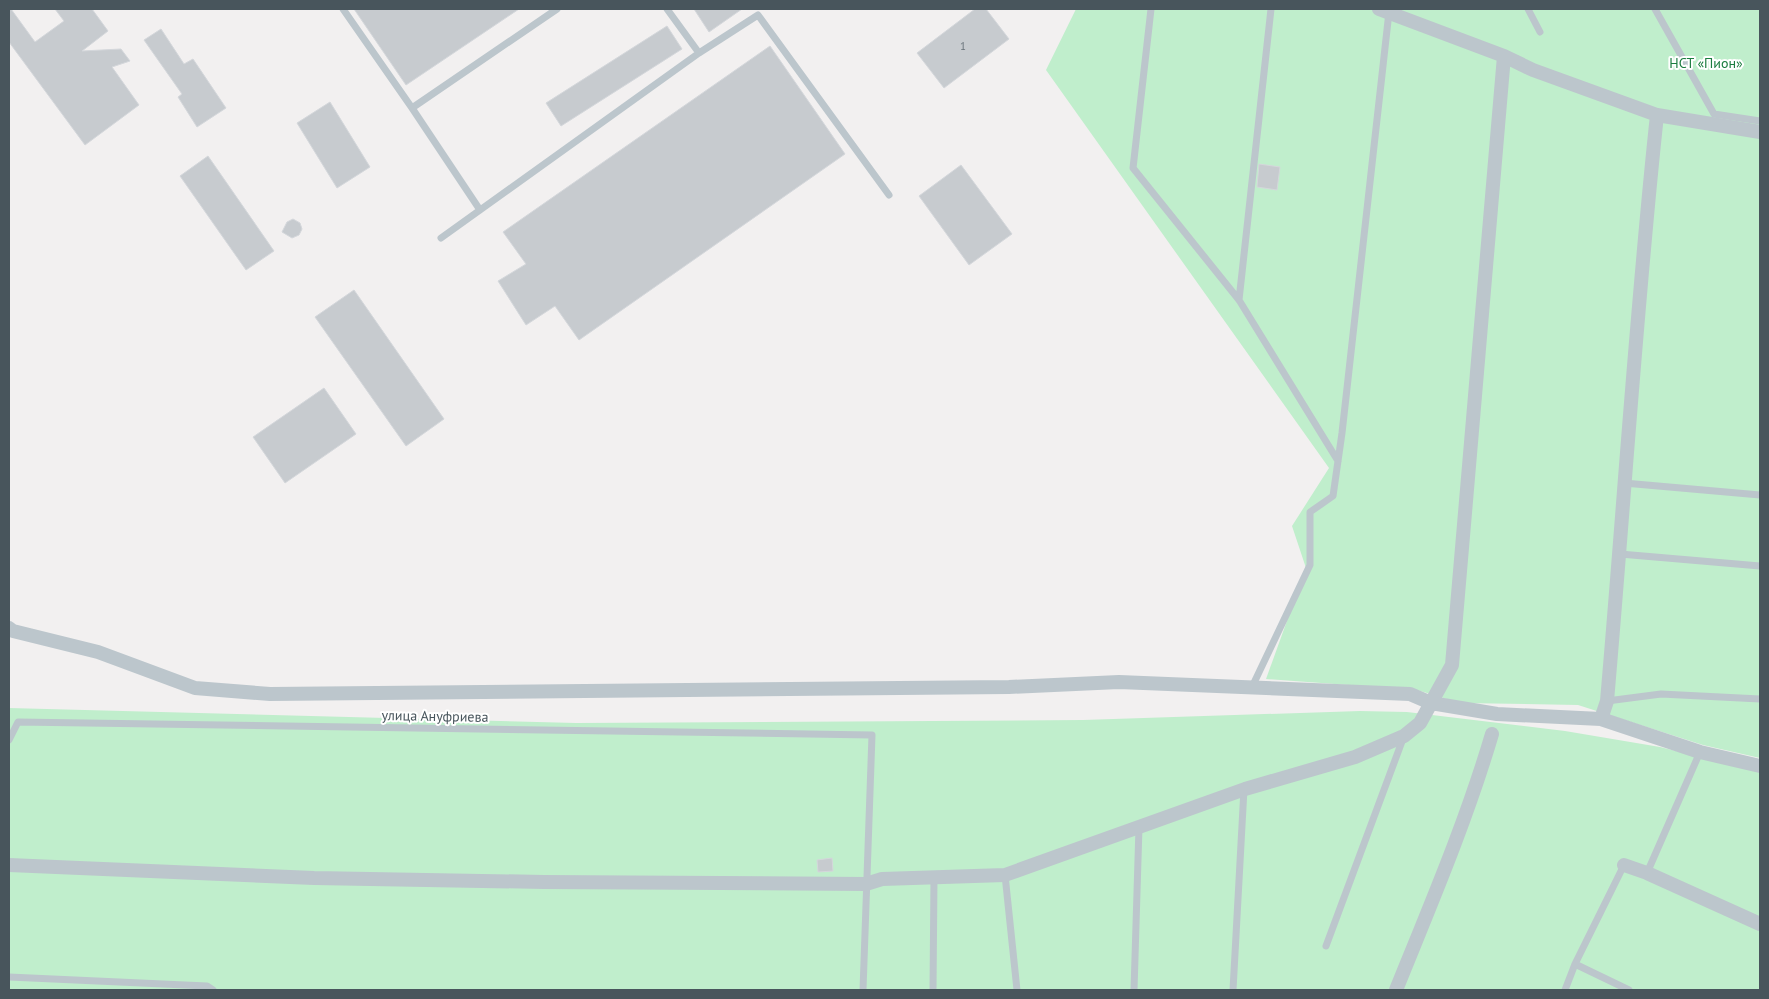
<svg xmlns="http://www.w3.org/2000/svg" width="1769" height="999" viewBox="0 0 1769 999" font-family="'PT Sans',sans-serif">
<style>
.green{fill:#c0eecc}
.building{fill:#c7cbcf;stroke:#d4d7db}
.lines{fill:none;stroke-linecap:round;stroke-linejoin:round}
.lane{stroke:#bcc6cc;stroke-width:7}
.street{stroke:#bcc6cc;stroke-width:14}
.labels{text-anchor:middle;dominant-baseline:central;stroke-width:4;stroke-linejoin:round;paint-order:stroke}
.number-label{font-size:11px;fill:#687279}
.park-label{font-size:14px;fill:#1b7c3f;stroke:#fff}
.street-label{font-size:14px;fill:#48555c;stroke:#fff}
</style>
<rect width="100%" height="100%" fill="#f2f0f0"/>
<path class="green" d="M1076,9H1760V758L1703,745L1578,705L1460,703L1417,690L1266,679L1306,568L1292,526L1329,468L1046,70Z
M9,708L576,723L1083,720L1360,711L1407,712L1565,731L1660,747L1760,772V990H9Z"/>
<path class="building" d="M9,9H11L35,42L64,21L55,9H92L108,31L82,51L121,49L130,61L112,67L139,105L85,145L9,42Z
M354,9H519L406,85Z
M694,9H742L709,32Z
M975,9H986L1009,39L944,88L917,53Z
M667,26L682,49L561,126L546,103Z
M161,29L184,64L193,59L226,108L197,127L178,97L182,94L144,40Z
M770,46L845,154L579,340L555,306L526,325L498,281L526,264L503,232Z
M330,102L370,167L337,188L297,123Z
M208,156L274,251L246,270L180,176Z
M1259,164L1280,167L1277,190L1257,187Z
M961,165L1012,234L969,265L919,196Z
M293,219L300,223L302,229L299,235L292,238L282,232L287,222Z
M354,290L444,419L406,446L315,317Z
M324,388L356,434L285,483L253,437Z
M832,858L833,871L818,872L817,860Z"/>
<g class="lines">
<path class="lane" d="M343,9L412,108L557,9
M667,9L699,53L758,15L889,195
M1151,9L1133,168L1239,300L1338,461
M1528,9L1540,32
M1655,9L1714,114L1760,121
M412,108L480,210
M441,238L699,53
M1239,300L1271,9
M1624,483L1760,495
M1620,554L1760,566
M1252,687L1310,565V512L1333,496L1342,433L1389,12
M1607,701L1661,694L1760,699
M9,740L18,722L872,735L863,990
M1647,873L1700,752
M1005,875L1017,990
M1326,946L1404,736
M1575,964L1629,990
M9,977L207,986L213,990
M933,990L934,878
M1134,990L1139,827
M1233,990L1244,789
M1565,990L1575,964L1624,865"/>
<path class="street" d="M1379,9L1504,56L1533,70L1657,115L1760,132
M9,628L13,631L98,652L195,688L270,694L1009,687L1119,682L1410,694L1431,703L1497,714L1601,719L1700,752L1760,766
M1601,719L1607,701C1624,506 1636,310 1657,115
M9,865L314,878L544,882L866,884L882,879L1005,875L1245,789L1355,757L1404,736L1420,723L1452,665L1504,56
M1624,865L1647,873L1760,924
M1396,990C1430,906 1466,822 1492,734"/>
</g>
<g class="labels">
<g class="number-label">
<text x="963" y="46">1</text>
</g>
<g class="park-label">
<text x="1706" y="63">НСТ «Пион»</text>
</g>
<g class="street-label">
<text transform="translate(435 716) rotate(1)">улица Ануфриева</text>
</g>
</g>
<rect width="1769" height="999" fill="none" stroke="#48555c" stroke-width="20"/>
</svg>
